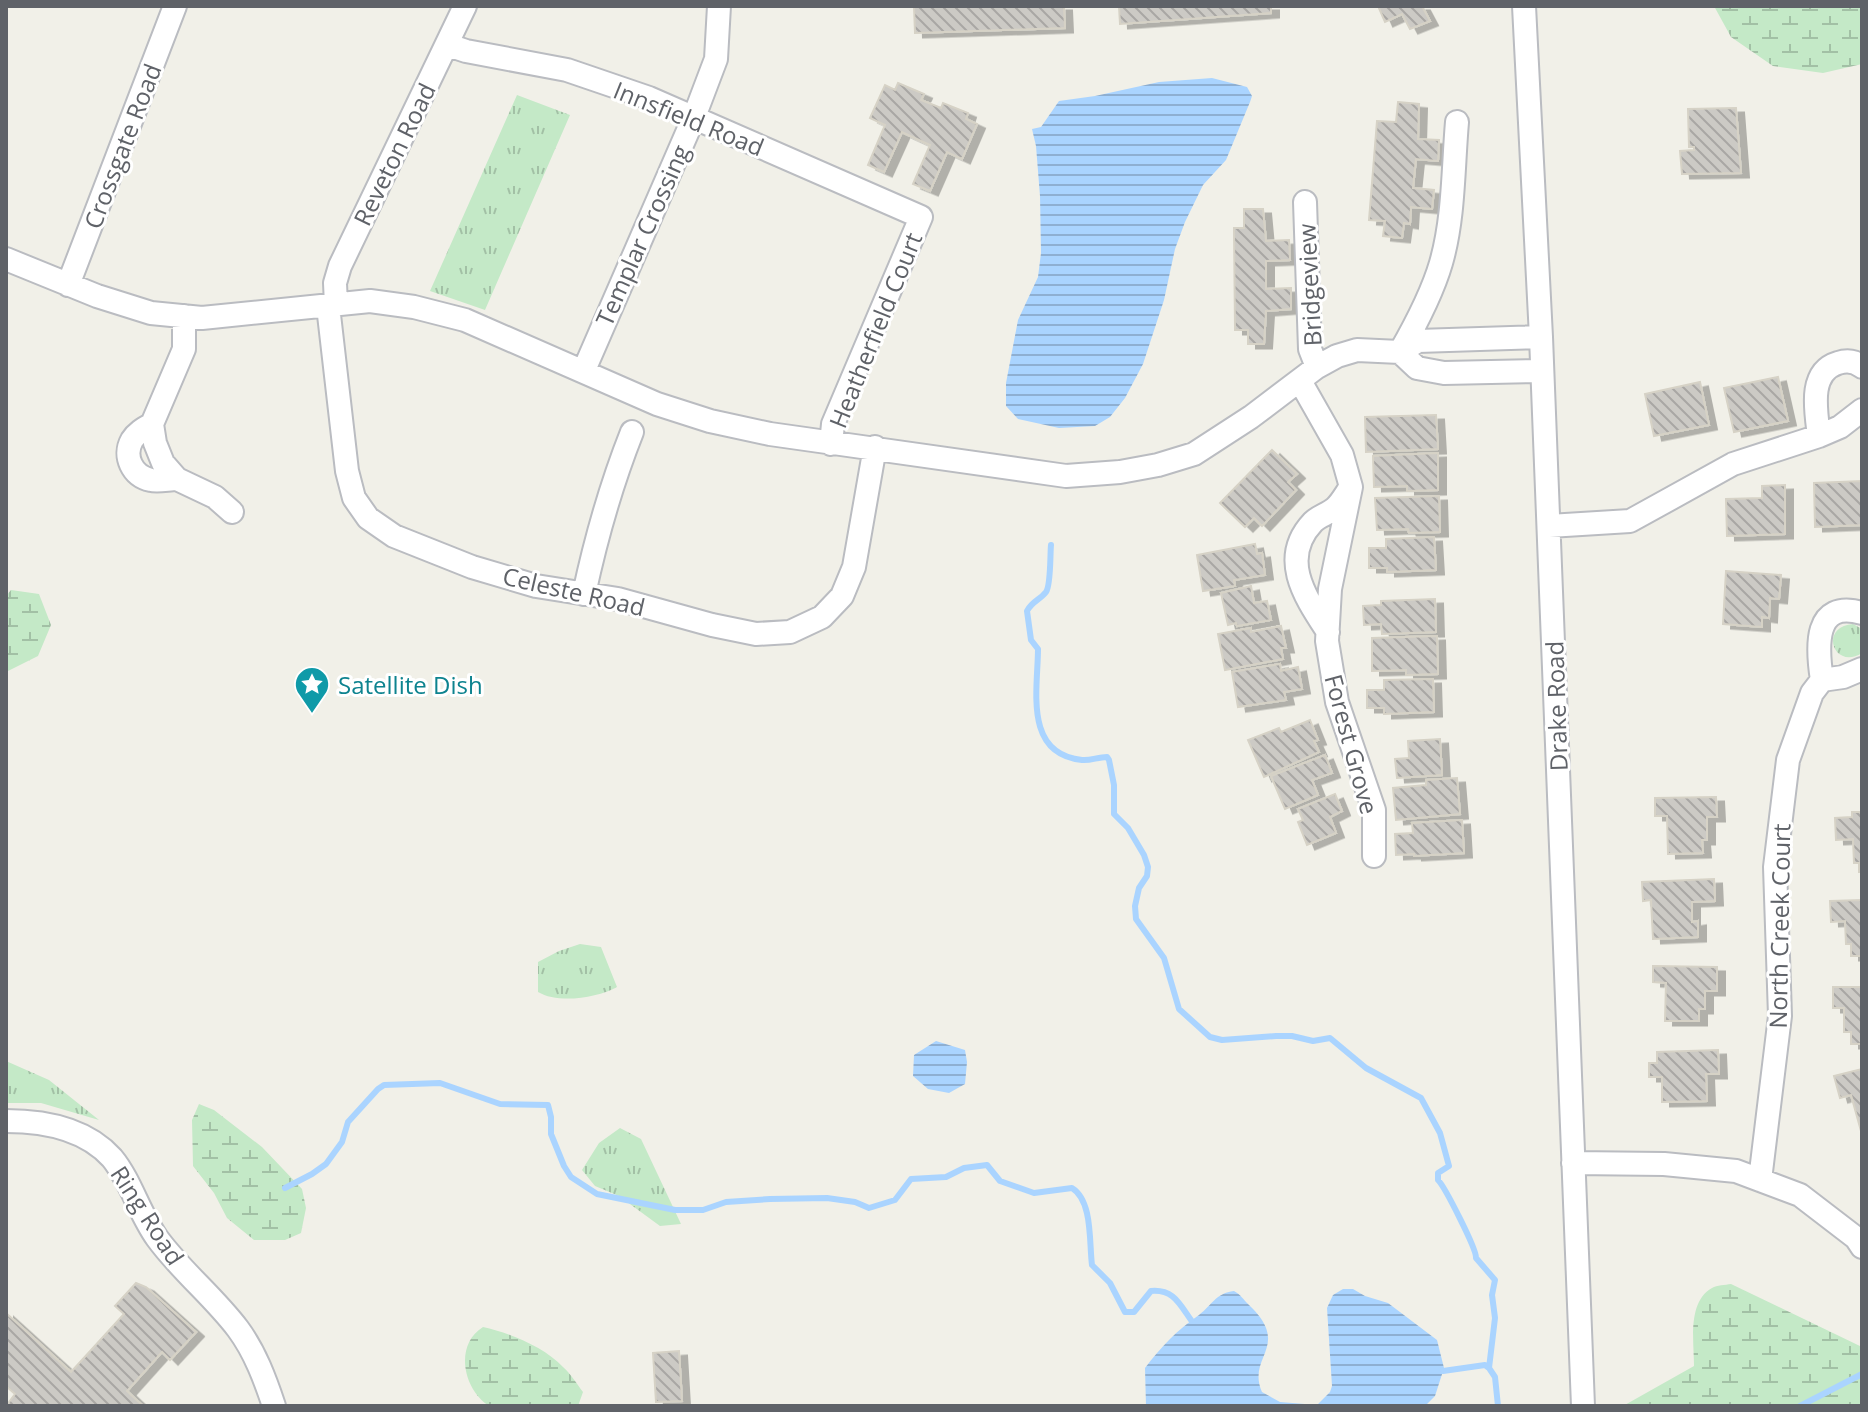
<svg xmlns="http://www.w3.org/2000/svg" width="1868" height="1412" viewBox="0 0 1868 1412" font-family="'Open Sans',sans-serif">
<style>
.grass{fill:url(#grass-tufts)}
.wetland{fill:url(#wetland-marsh)}
.water{fill:url(#water-rules)}
.lines{fill:none;stroke-linecap:round;stroke-linejoin:round}
.stream{stroke:#aad4ff;stroke-width:6}
.building{fill:url(#building-back-hatch);stroke:#d6d2c6;stroke-width:2;filter:url(#shadow)}
.minor-casing{stroke:#babcc1;stroke-width:26}
.minor{stroke:#fff;stroke-width:22}
.labels{text-anchor:middle;dominant-baseline:central;stroke-width:6;stroke-linejoin:round;paint-order:stroke}
.street-label{font-size:24px;fill:#5f6268;stroke:#fff}
.culture-label{font-size:24px;fill:#0d838f;stroke:#fff;text-anchor:start}
</style>
<defs>
<pattern id="grass-tufts" width="24" height="20" patternUnits="userSpaceOnUse" patternTransform="scale(2)"><rect width="24" height="20" fill="#c4e9c7"/><path d="M3 7l-1-3M5 7V3M7 7l1-3M15 17l-1-3M17 17v-4M19 17l1-3" fill="none" stroke="#a2c0a5"/></pattern>
<pattern id="wetland-marsh" width="20" height="14" patternUnits="userSpaceOnUse" patternTransform="scale(2)"><rect width="20" height="14" fill="#c4e9c7"/><path d="M1 5h8M5 5V1M11 12h8M15 12V8" fill="none" stroke="#a2c0a5"/></pattern>
<pattern id="water-rules" width="6" height="5" patternUnits="userSpaceOnUse" patternTransform="scale(2)"><rect width="6" height="5" fill="#aad4ff"/><path d="M0 2.5h6" fill="none" stroke="#8eafd2"/></pattern>
<pattern id="building-back-hatch" width="6" height="6" patternUnits="userSpaceOnUse" patternTransform="scale(2)"><rect width="6" height="6" fill="#cccac5"/><path d="M-1 5l2 2M0 0l6 6M5-1l2 2" fill="none" stroke="#a9a7a4"/></pattern>
<filter id="shadow"><feDropShadow dx="8" dy="4.5" stdDeviation="0" flood-color="#0004"/></filter>
</defs>
<rect width="100%" height="100%" fill="#f1f0e8"/>
<path class="grass" d="M517,95L570,115L485,310L430,291Z
M1853,624L1862,629V653C1834,671 1818,627 1853,624Z
M580,944L601,947L617,987C597,998 558,1004 538,992V962L559,951Z
M6,1061L49,1080L99,1120L41,1103H6Z
M620,1128L641,1139L681,1224L660,1226L619,1196L595,1186L582,1170L599,1143Z"/>
<path class="wetland" d="M1714,6H1862V64L1823,73L1773,66L1731,37Z
M11,590L39,594L51,625L38,656L6,672V596Z
M199,1104L214,1110L262,1147L302,1189L306,1208L301,1233L285,1240H254L227,1218L214,1193L193,1166L192,1120Z
M1731,1284L1862,1347V1406H1623L1694,1366C1694,1342 1687,1302 1712,1288C1717,1285 1725,1285 1731,1284Z
M483,1327C510,1333 544,1347 563,1367C571,1374 577,1384 583,1392L578,1406H489C463,1389 454,1345 483,1327Z"/>
<path class="water" d="M1212,78L1247,87L1252,96L1250,102L1226,160L1203,185L1185,222L1175,249L1164,300L1143,364L1125,398L1110,417L1095,426L1059,428L1018,419L1006,406V383L1018,320L1038,277L1041,253L1040,196L1036,146L1032,129L1041,127L1059,101L1095,96L1159,82Z
M936,1041L965,1050L967,1062L965,1084L949,1093L928,1089L913,1076L914,1055Z
M1343,1289H1353L1365,1296L1388,1303L1437,1340L1444,1368L1435,1396L1425,1406H1146L1145,1368C1161,1347 1177,1330 1199,1315C1212,1305 1216,1293 1234,1291C1241,1295 1243,1299 1248,1304C1293,1346 1246,1356 1262,1392L1280,1402L1317,1405L1330,1392L1332,1386L1327,1308L1333,1295Z"/>
<g class="lines">
<path class="stream" d="M1051,545C1050,555 1051,585 1046,592C1040,600 1032,601 1027,611L1031,640L1038,649C1038,688 1023,754 1082,760C1090,761 1098,757 1107,757L1109,760L1114,785V814L1128,828L1144,855L1148,867L1147,876L1139,888L1135,906L1136,919L1164,958L1179,1009L1210,1037L1222,1040L1276,1036H1292L1313,1041L1330,1038L1366,1068L1421,1098L1440,1133L1449,1166L1438,1173V1180C1445,1187 1477,1250 1476,1258L1495,1280L1492,1295L1495,1318L1489,1368L1495,1377L1498,1406
M285,1188L312,1174L326,1164L342,1142L348,1122L378,1089L384,1085L440,1083L500,1104L548,1105L551,1117V1134L564,1166L571,1177L597,1194L675,1210H703L726,1202L770,1199L827,1198L855,1202L869,1208L895,1200L911,1179L946,1177L964,1168L987,1165L1000,1181L1034,1193L1072,1188C1093,1201 1089,1243 1092,1265L1110,1283L1125,1312H1134L1151,1291C1173,1289 1179,1303 1191,1320
M1443,1371L1485,1365L1489,1368
M1800,1406L1862,1374"/>
</g>
<path class="building" d="M914,6H1064L1065,28L915,33Z
M1119,6H1271V13L1120,24Z
M1378,6H1422L1430,21L1410,29L1402,14L1385,22Z
M898,83L924,94L921,100L941,108L943,103L968,113L966,119L977,124L962,159L947,152L930,191L913,184L930,145L906,134L902,132L884,172L868,165L885,125L870,118L885,85L895,90Z
M1398,102L1419,104L1418,139L1439,140L1438,161L1416,159L1413,188L1434,190L1432,209L1411,207L1410,224L1404,223L1402,238L1383,236L1385,221L1369,220L1377,121L1396,122Z
M1736,108L1741,173L1682,174L1680,151L1694,150V147H1689L1688,109Z
M1244,209H1263L1266,241L1289,240L1290,260L1266,261V289L1291,288V309L1266,311L1264,344H1248V330H1235L1234,228H1244Z
M1778,377L1788,421L1734,432L1724,388Z
M1700,382L1709,425L1654,436L1645,394Z
M1436,415L1438,449L1366,452L1365,417Z
M1272,450L1297,474L1288,482L1296,490L1262,526L1254,518L1245,527L1220,503Z
M1438,453V490L1407,491V486L1374,487L1373,456Z
M1862,481V525L1815,527L1814,483Z
M1785,485V534L1727,536L1726,499L1762,498V486Z
M1439,496L1440,532L1409,533L1408,529L1377,530L1375,498Z
M1434,537L1436,570L1387,572V568H1369V548H1386V539Z
M1255,544L1257,554L1262,553L1265,575L1234,580L1235,586L1203,591L1197,555Z
M1726,571L1781,575L1779,599L1770,598L1769,618L1762,617V627L1723,624Z
M1251,586L1254,603L1267,601L1271,620L1237,626L1236,623L1228,625L1221,593Z
M1435,599L1436,632L1382,634L1381,624L1364,625L1363,606L1381,605V601Z
M1281,626L1286,648H1281L1283,659L1225,670L1218,634L1251,628V632Z
M1437,636L1438,674L1406,675V670L1372,671V638Z
M1280,664L1281,671L1298,667L1302,689L1284,692L1286,700L1238,707L1232,672Z
M1433,679L1434,712L1384,714V708H1367V690H1384V680Z
M1310,720L1318,740L1314,741L1319,752L1264,777L1248,740L1279,728L1281,732Z
M1440,739L1442,775L1397,778L1395,759L1409,758L1408,741Z
M1325,755L1332,773L1312,780L1318,795L1285,809L1271,776Z
M1457,778L1460,814L1396,820L1393,788L1426,785V780Z
M1335,794L1342,811L1330,817L1336,833L1307,845L1298,822L1303,820L1298,809Z
M1716,797L1717,817H1707V840H1702L1703,853L1668,854L1667,816H1655V798Z
M1852,812H1862V872H1859V863H1854L1853,839L1836,840L1835,818L1852,817Z
M1462,820L1464,853L1414,856V854L1396,855L1395,834L1413,833L1412,823Z
M1714,879L1715,901L1692,902V922L1698,921V937L1653,939L1651,900L1643,901L1642,882Z
M1862,900V956H1851V944H1846L1845,921L1831,922L1830,901Z
M1653,966L1717,967V991H1705V1009H1699V1021H1665L1666,983L1653,982Z
M1833,987H1862V1044H1851V1032H1844V1008H1833Z
M1718,1050L1719,1074H1706L1707,1101L1662,1102V1077H1649V1063H1657V1052Z
M1862,1069V1130L1861,1131L1851,1095L1840,1098L1834,1076Z
M136,1283L146,1287L196,1332L170,1360L162,1352L127,1391L143,1406H6L15,1394L6,1386V1313L71,1372L124,1314L115,1306Z
M679,1351L682,1401L656,1402L653,1353Z"/>
<g class="lines">
<g class="minor-casing">
<path id="minor" d="M1524,6L1541,337L1583,1406
M448,45L466,51L567,70L649,98L921,217L833,424L831,444
M1305,202L1310,349L1317,367
M6,259L97,296L151,313L202,318L370,301L414,307L465,320L657,404L710,421L770,434L1066,476L1120,472L1158,465L1194,454L1251,417L1317,367L1337,356L1357,350L1400,352L1417,368L1444,373L1542,371
M68,285L175,6
M336,305L335,283L340,266L465,6
M328,306L347,471L354,498L368,518L394,536L472,567L536,586L618,599L712,625L756,634L790,632L822,617L842,596L854,567L875,447
M184,316V349L152,424L155,443L163,463L177,479L215,497L232,512
M1400,352C1416,324 1432,294 1441,263C1454,218 1453,168 1457,122
M1400,352L1418,341L1541,337
M584,370L694,117L716,59L719,6
M1300,381L1342,455L1351,487L1330,589L1327,641L1337,702L1374,810V856
M152,424C145,428 137,432 132,440C123,456 132,476 151,480C158,482 169,479 177,479
M1819,436C1816,411 1808,372 1838,363C1847,360 1855,361 1862,367
M1549,526L1630,521L1733,464L1819,436L1840,427L1862,410
M584,594C596,538 611,485 632,432
M1328,632C1306,598 1278,559 1313,522C1319,516 1328,514 1335,508C1341,503 1345,495 1350,488
M1822,680C1817,648 1813,599 1862,613
M6,1121C43,1121 85,1128 112,1158C131,1181 139,1213 157,1238C181,1271 213,1296 238,1329C255,1352 265,1379 274,1406
M1573,1163L1664,1164L1736,1171L1800,1195L1856,1238L1862,1247
M1760,1180L1780,1016L1775,867L1788,760L1812,693L1822,680L1843,677L1862,669"/>
</g>
<use href="#minor" class="minor"/>
</g>
<defs>
<g id="sight-pin" transform="scale(1.8)"><path d="M0 17L-7.5 6A9.5 9.5 0 1 1 7.5 6Z" fill="#0f9aa8" stroke="#fff"/><path d="M0-6L1.8-2.2L6-1.7L2.9 1.2L3.7 5.4L0 3.3L-3.7 5.4L-2.9 1.2L-6-1.7L-1.8-2.2Z" fill="#fff"/></g>
</defs>
<g fill-rule="evenodd">
<use href="#sight-pin" x="312" y="684"/>
</g>
<g class="labels">
<g class="street-label">
<text transform="translate(689 118) rotate(22)">Innsfield Road</text>
<text transform="translate(122 146) rotate(-69)">Crossgate Road</text>
<text transform="translate(394 154) rotate(-64)">Reveton Road</text>
<text transform="translate(642 235) rotate(-66)">Templar Crossing</text>
<text transform="translate(1309 285) rotate(-93)">Bridgeview</text>
<text transform="translate(875 330) rotate(-68)">Heatherfield Court</text>
<text transform="translate(574 591) rotate(13)">Celeste Road</text>
<text transform="translate(1556 706) rotate(-92)">Drake Road</text>
<text transform="translate(1352 744) rotate(75)">Forest Grove</text>
<text transform="translate(1779 926) rotate(-89)">North Creek Court</text>
<text transform="translate(148 1215) rotate(57)">Ring Road</text>
</g>
<g class="culture-label">
<text x="338" y="684">Satellite Dish</text>
</g>
</g>
<rect width="1868" height="1412" fill="none" stroke="#5f6268" stroke-width="16"/>
</svg>
